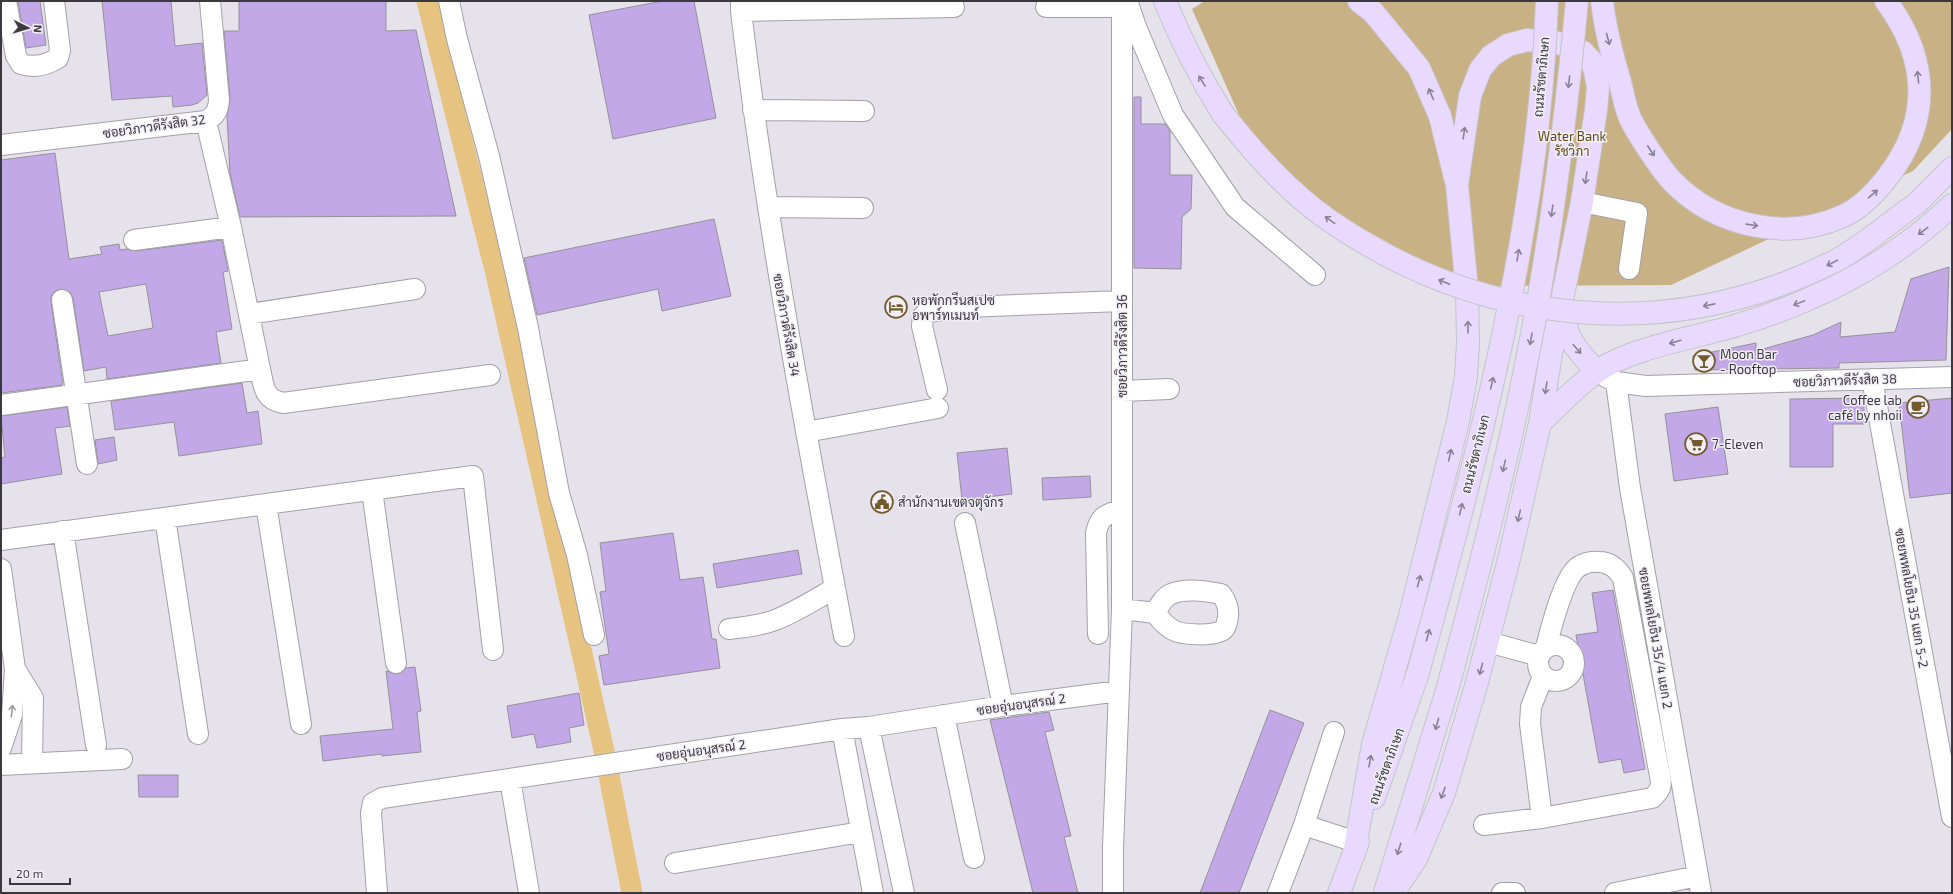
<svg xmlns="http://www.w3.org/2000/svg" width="1953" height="894" viewBox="0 0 1953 894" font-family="'Exo 2',Sarabun,sans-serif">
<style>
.green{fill:#c8b184}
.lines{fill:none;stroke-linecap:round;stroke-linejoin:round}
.canal{stroke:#e7c381;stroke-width:21}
.building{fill:#c3a8e7;stroke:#95919a;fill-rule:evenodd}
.minor-casing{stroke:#a4a0a9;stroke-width:22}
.major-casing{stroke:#c4c4c5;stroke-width:24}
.minor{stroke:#fff;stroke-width:20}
.major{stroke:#e9d9ff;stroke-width:22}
.major-bridge-casing{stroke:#c4c4c5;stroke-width:24;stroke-linecap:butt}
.major-bridge{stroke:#e9d9ff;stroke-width:22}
.oneway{stroke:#898194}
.oneway2{stroke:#9d9c9e}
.labels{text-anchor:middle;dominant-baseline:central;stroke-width:3;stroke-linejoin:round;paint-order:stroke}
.street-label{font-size:13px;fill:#3b393d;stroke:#f3eff9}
.park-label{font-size:13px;fill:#614916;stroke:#f3eff9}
.poi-label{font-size:13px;fill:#3b393d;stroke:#f3eff9;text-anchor:start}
</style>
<rect width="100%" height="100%" fill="#e6e2ec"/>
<path class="green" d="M1205,1H1952V129L1913,171L1671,285L1492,286L1432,267L1312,200L1248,135L1192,9Z"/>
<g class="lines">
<path class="canal" d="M427,1L496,274L605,755L632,893"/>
</g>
<path class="building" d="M18,1H40L46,45L26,48Z
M102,1H171L175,46L202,43L207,95L198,103L192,105L173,107L172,96L112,100Z
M239,1H386V31L416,30L456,216L240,217L230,173L227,116L230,99L224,31H239Z
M663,1H694L716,118L613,139L589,15Z
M1134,97H1141V124H1165L1170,131V175H1192L1191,209L1182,217L1181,269L1134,268Z
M55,153L69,259L102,254L100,247L119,244L120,250L127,249L136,251L222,240L228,271L223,272L232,329L216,332L221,363L107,379L106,367L84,371L73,298L71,293L61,289L55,291L51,296V302L63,385L1,393V160ZM146,284L153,328L108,336L99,292Z
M714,219L731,296L662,311L658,289L537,315L524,258Z
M1949,267L1946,360L1839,363V368L1695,370L1693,356L1756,343V351L1813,335L1841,322L1840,337L1895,332L1911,279Z
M242,383L247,413L258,411L262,444L179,456L174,422L115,430L111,401Z
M1864,398V424H1833V467H1790V399Z
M1952,398V493L1910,498L1899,403Z
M67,407L70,426L55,428L62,474L1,484V458L5,457L1,416Z
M1718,407L1728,474L1674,481L1665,414Z
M114,437L117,460L98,464L95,440Z
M1007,448L1012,494L962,500L957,453Z
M1090,476L1091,497L1043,500L1042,478Z
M673,533L680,580L703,577L712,639H716L720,668L604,685L599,656L609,654L600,592L606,591L600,543Z
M798,550L802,574L717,588L713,564Z
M1613,590L1645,769L1624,773L1621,759L1599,763L1576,635L1598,632L1592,593Z
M415,667L421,711L417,712L421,752L382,756V754L323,761L320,736L393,729L386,671L398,674L406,668Z
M579,693L584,725L569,728L571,742L537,748L534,734L512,738L507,706Z
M1270,710L1304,723L1239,893H1200Z
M1049,712L1054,730L1045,732L1071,836L1064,837L1078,893H1033L990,720Z
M138,775H178V797H139Z"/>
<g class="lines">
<g class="minor-casing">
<path id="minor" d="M6,1L16,56L21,64C34,68 47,65 58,58L60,50L54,1
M449,1L457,39L489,156L528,328L559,493L577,555L594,635
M741,1V11L954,7
M1128,3L1136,27L1173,115L1235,207L1315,275
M1046,7H1122
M741,11C766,221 805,429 844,636
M753,110L864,111
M1,145L206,121C216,115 218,111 219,100L210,1
M1582,202L1637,213L1629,269
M768,207L863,208
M134,240L231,227
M62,300L87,464
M249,314L415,289
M260,369C264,386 263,399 283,403L490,375
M1606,377L1616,382L1646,386L1952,377
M1872,379L1952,817
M1616,382L1630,488L1701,893
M937,390L922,326L923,316L928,312L965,307L1122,301
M1122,391L1169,389
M1,405L260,369L231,227L206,121
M806,432L938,408
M372,490L396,663
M266,504L301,724
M165,518L198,734
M965,523L1003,706
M63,531L96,745
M1,540L473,476L493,650
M1,569L15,669
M1122,609L1155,613C1160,619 1165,626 1173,630C1182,635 1216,637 1224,629C1227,626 1227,621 1228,617C1229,609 1226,600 1221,594C1207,591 1184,588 1171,594C1164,597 1159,606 1155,613
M729,629C745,627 760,626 775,620C796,612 816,599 835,588
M1098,634L1096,533C1100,515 1106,515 1122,509
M1488,642L1539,656
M1538 663a18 18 0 1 1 36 0a18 18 0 1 1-36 0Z
M944,715L974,858
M869,727L904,893
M842,729L873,893
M1334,732L1304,825L1356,842
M1,748L12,715L15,669L33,698L32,763
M1,765L122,759
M510,779L529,893
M1542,818L1530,724L1531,707L1543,676
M1484,825L1542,818L1652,798C1661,790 1662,786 1660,776L1623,578C1617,568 1610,562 1599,562C1592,561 1584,563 1578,567C1563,578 1551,629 1546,647
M675,863L861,832
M377,893L371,813L373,803L382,798L842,729L869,727L1003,706L1119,691
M1113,893V848L1122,609V1
M1278,893L1304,825
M1502,893H1515
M1615,893L1698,876"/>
</g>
<g class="major-casing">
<path id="major" d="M1165,1C1182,43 1199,76 1223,114
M1602,1C1605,29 1612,55 1620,82C1623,93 1625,107 1630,118C1637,133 1662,171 1673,182C1716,226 1787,242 1843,216C1859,209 1875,193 1886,179C1932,121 1929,59 1886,1
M1865,242L1917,203L1952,168
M1563,311C1566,340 1578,351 1597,372
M1540,423C1558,406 1576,387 1596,372C1628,349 1692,338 1731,327C1813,303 1891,264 1952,205
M1374,798L1418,673
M1354,854L1373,744L1410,616L1458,421L1466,377L1468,343L1467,290L1457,185L1440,116L1419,68L1373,12L1359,1
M1385,892L1448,687
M1339,893L1358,842
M1393,893L1416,859L1444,793L1476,686L1510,555L1540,423L1551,354L1582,202L1596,110L1598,87L1595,71L1592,62L1583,52L1558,43L1527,40L1508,45L1491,56L1480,70L1470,96L1457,185"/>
</g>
<use href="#minor" class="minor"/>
<use href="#major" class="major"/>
<g class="major-bridge-casing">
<path id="major-bridge" d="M1223,114C1255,154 1288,192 1330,221C1482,325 1665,345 1831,263C1843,258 1854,249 1865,242
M1418,673C1478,453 1539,230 1547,1
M1448,687C1478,575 1507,463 1529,349C1552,234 1566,117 1577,1"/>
</g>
<use href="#major-bridge" class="major-bridge"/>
</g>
<defs><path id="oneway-shaft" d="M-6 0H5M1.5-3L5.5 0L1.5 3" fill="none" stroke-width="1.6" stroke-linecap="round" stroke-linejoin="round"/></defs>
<g class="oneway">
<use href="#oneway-shaft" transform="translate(1608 39) rotate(75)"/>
<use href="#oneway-shaft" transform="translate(1918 77) rotate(-96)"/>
<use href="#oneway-shaft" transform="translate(1202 81) rotate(-122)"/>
<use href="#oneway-shaft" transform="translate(1569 82) rotate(96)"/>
<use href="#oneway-shaft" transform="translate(1431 94) rotate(-113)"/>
<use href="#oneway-shaft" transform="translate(1464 133) rotate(-82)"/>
<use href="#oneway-shaft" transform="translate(1651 151) rotate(57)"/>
<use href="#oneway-shaft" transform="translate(1586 178) rotate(99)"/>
<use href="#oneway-shaft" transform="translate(1873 194) rotate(-41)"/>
<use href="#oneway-shaft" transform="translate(1552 211) rotate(98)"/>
<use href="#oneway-shaft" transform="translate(1330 220) rotate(-144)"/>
<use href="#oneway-shaft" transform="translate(1752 225) rotate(8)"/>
<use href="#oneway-shaft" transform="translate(1923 231) rotate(143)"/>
<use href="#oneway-shaft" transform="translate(1518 255) rotate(-80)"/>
<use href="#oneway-shaft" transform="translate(1832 263) rotate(152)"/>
<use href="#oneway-shaft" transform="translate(1444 282) rotate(-157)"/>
<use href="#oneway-shaft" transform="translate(1799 303) rotate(158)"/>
<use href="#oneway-shaft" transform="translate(1709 305) rotate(169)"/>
<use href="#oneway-shaft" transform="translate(1468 327) rotate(-91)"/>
<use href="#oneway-shaft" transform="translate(1531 339) rotate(100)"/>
<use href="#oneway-shaft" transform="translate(1675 342) rotate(164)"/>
<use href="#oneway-shaft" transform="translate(1577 349) rotate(50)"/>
<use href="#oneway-shaft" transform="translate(1492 383) rotate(-77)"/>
<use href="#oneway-shaft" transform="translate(1546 388) rotate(99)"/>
<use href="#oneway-shaft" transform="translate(1450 455) rotate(-77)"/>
<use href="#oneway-shaft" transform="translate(1504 466) rotate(103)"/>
<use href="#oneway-shaft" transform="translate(1461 509) rotate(-76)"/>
<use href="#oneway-shaft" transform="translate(1519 516) rotate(103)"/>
<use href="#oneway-shaft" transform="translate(1419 581) rotate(-75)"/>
<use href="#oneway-shaft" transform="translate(1428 635) rotate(-75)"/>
<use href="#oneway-shaft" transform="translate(1481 669) rotate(105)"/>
<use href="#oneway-shaft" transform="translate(1437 724) rotate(106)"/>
<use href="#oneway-shaft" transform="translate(1370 761) rotate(-80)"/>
<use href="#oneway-shaft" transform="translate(1443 793) rotate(110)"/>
<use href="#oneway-shaft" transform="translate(1399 849) rotate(108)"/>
</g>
<use class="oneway2" href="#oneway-shaft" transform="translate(12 711) rotate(-83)"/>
<defs>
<g id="hotel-ring" transform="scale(1.15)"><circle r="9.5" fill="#f3eff9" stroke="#725a2a" stroke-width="1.5"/><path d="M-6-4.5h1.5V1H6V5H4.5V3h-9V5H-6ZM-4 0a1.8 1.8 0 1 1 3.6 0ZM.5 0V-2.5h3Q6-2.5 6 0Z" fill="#725a2a"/></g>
<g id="bar-ring" transform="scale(1.15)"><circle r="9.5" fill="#f3eff9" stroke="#725a2a" stroke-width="1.5"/><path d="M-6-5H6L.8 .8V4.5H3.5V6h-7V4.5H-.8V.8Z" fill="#725a2a"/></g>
<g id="cafe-ring" transform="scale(1.15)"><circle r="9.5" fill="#f3eff9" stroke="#725a2a" stroke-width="1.5"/><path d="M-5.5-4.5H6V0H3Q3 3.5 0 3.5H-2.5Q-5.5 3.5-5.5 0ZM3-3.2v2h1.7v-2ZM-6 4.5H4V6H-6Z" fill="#725a2a"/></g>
<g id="supermarket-ring" transform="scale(1.15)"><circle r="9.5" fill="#f3eff9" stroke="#725a2a" stroke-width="1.5"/><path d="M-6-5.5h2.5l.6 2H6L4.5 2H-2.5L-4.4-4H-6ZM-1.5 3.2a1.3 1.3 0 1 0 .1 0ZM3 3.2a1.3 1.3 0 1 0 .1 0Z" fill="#725a2a"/></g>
<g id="civic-ring" transform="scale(1.15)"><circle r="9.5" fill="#f3eff9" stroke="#725a2a" stroke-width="1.5"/><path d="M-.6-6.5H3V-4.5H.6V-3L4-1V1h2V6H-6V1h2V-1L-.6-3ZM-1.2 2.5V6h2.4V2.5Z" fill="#725a2a"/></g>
</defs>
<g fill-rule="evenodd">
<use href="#hotel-ring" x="896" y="307"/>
<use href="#bar-ring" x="1704" y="361"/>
<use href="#cafe-ring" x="1918" y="407"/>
<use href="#supermarket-ring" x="1696" y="444"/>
<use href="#civic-ring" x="882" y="502"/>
</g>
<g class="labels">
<g class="street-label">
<text transform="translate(1541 77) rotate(-85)">ถนนรัชดาภิเษก</text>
<text transform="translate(154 126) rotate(-8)">ซอยวิภาวดีรังสิต 32</text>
<text transform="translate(787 325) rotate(80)">ซอยวิภาวดีรังสิต 34</text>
<text transform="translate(1122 346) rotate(-90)">ซอยวิภาวดีรังสิต 36</text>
<text transform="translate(1845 380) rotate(-2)">ซอยวิภาวดีรังสิต 38</text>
<text transform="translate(1475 454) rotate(-76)">ถนนรัชดาภิเษก</text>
<text transform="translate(1912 598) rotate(80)">ซอยพหลโยธิน 35 แยก 5-2</text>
<text transform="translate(1656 638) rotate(80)">ซอยพหลโยธิน 35/4 แยก 2</text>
<text transform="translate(1021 704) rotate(-8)">ซอยอุ่นอนุสรณ์ 2</text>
<text transform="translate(701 750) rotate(-8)">ซอยอุ่นอนุสรณ์ 2</text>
<text transform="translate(1386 766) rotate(-70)">ถนนรัชดาภิเษก</text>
</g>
<g class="park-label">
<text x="1572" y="136">Water Bank<tspan x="1572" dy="15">รัชวิภา</tspan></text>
</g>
<g class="poi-label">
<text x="912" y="300">หอพักกรีนสเปซ<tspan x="912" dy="15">อพาร์ทเมนท์</tspan></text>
<text x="1720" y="354">Moon Bar<tspan x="1720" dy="15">- Rooftop</tspan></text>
<text x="1902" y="400" text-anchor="end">Coffee lab<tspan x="1902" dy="15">café by nhoii</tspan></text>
<text x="1712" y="444">7-Eleven</text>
<text x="898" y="502">สำนักงานเขตจตุจักร</text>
</g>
</g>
<rect width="1953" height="894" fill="none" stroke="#3b393d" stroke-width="4"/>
<g transform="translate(28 28) rotate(95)" stroke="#f3eff9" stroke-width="3" paint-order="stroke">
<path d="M0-3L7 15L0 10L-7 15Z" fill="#3b393d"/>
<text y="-6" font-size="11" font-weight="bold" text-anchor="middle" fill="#3b393d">N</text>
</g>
<path d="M10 878v6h60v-6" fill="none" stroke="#3b393d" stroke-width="2"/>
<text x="16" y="878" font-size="12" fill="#3b393d" stroke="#f3eff9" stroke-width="3" paint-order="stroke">20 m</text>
</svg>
